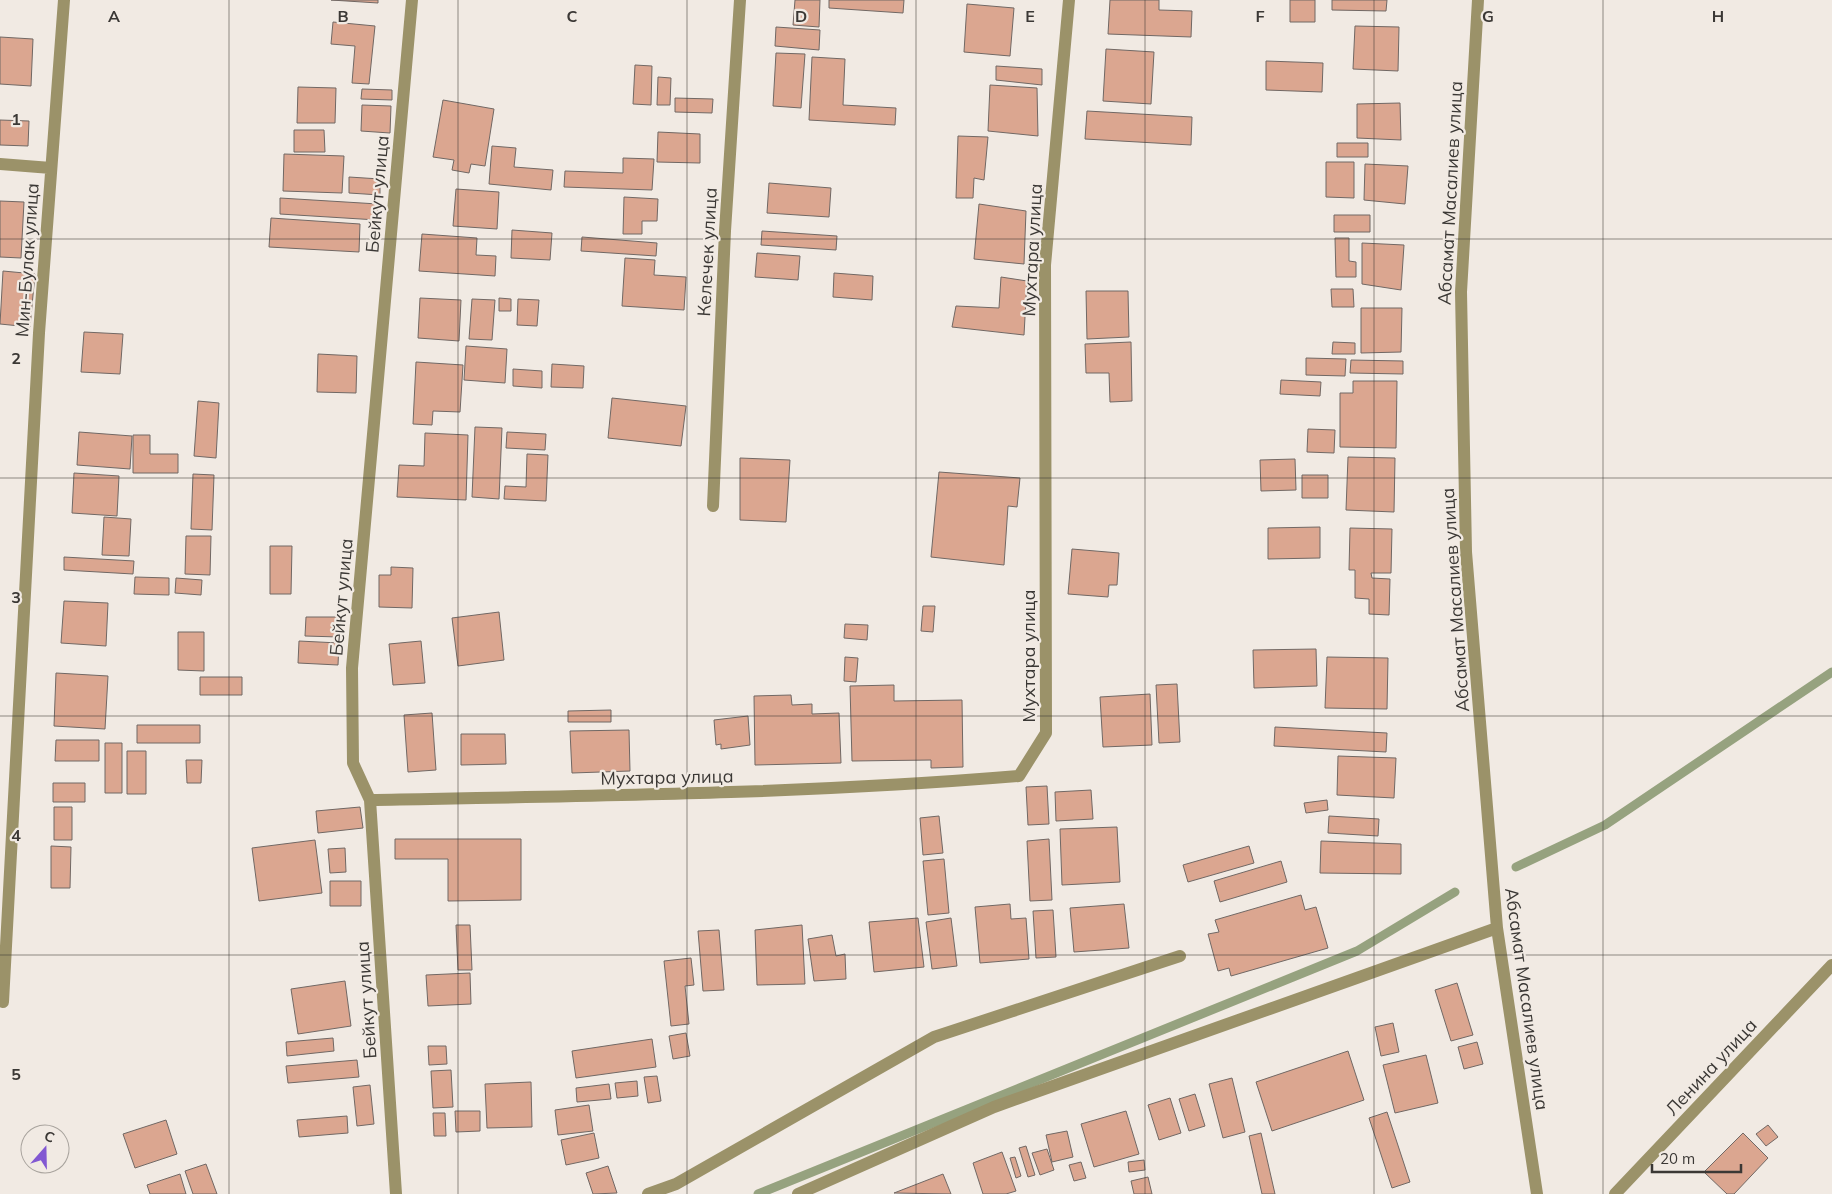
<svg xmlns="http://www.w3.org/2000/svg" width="1832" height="1194" viewBox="0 0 1832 1194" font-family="Mulish,sans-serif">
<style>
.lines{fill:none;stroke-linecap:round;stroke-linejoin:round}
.stream{stroke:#96a27f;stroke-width:9}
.building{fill:#dba690;stroke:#716864}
.minor{stroke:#9b9269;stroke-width:12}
.grid{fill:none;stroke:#3b3835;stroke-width:1;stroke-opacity:0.55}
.labels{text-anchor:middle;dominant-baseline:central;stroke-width:4.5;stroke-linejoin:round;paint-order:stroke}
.street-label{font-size:18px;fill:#3b3835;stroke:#f1eae3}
.grid-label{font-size:16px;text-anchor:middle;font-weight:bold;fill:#3b3835;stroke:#f1eae3;stroke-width:4.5;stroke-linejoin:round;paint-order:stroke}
</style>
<rect width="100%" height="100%" fill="#f1eae3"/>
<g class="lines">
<path class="stream" d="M1516,867L1605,825L1832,672
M758,1194L1357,951L1455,892"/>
</g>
<path class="building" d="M331,0H378V3Z
M795,0H820L819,27L793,25Z
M829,0H904L903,13L829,8Z
M1110,0H1159V10L1192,11L1191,37L1108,34Z
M1290,0H1315V22H1290Z
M1332,0H1387L1386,11L1332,10Z
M967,4L1014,8L1010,56L964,52Z
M333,22L375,26L369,84L352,83L355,46L331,44Z
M1355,26L1399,27L1398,71L1353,69Z
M776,27L820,30L819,50L775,46Z
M0,37L33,39L31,86L0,84Z
M1106,49L1154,52L1151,104L1103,101Z
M776,53L805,54L801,108L773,106Z
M812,57L845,59L843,105L896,108L895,125L809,120Z
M1266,61L1323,63L1322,92L1266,90Z
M635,65L652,66L651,105L633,104Z
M996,66L1042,69V85L996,80Z
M658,77L671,78L670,105H657Z
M990,85L1037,88L1038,136L988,131Z
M298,87L336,88L335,123H297Z
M362,89L392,90V100L361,99Z
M675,98L713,99L712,113L675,112Z
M443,100L494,109L485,166L471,164L469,173L452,170L454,160L433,157Z
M1400,103L1401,140L1357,138V104Z
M362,105L391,106L390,133L361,131Z
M1087,111L1192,117L1191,145L1085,139Z
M0,120L29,121L28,146L0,145Z
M294,130H324L325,152H294Z
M658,132L700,134V163L657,162Z
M958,136L988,137L984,180L974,178L973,198H956Z
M1337,143H1368V157H1337Z
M492,146L516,148L514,167L553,170L551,190L489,184Z
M284,154L344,156L342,193L283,191Z
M623,158L654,159L652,190L564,187L565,171L623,173Z
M1326,162H1354V198L1326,197Z
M1365,164L1408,166L1405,204L1364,200Z
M349,177L380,179V195L349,193Z
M769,183L831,188L829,217L767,213Z
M456,189L499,192L497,229L453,226Z
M624,197L658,199L657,221H642V234H623Z
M280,198L378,204L377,220L280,214Z
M0,201L24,202L21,258L0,257Z
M979,204L1026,211L1024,264L974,259Z
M1334,215H1370V232H1334Z
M271,218L360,224L359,252L269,247Z
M512,230L552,233L550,260L511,258Z
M762,231L837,236L836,250L761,245Z
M422,234L477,238L476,255L496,256L495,276L419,271Z
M582,237L657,243L656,256L581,251Z
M1335,238H1349V261L1356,262V277H1336Z
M1362,243L1404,245L1401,290L1362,284Z
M757,253L800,256L798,280L755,277Z
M625,258L655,260L654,275L686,277L684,310L622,306Z
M3,271L35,274L30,327L0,324Z
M834,273L873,276L872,300L833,297Z
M1001,277L1027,281L1024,335L952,327L956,306L999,308Z
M1331,289H1353L1354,307H1332Z
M1086,291H1128L1129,337L1087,339Z
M420,298L461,300L459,341L418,338Z
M499,298L511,299V311H499Z
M472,299L495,300L492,340L469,339Z
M518,299L539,300L537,326L517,325Z
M1361,308H1402L1401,352L1361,353Z
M84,332L123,334L120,374L81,372Z
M1131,342L1132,401L1110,402L1109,373H1086L1085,344Z
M1333,342L1355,343V354H1332Z
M466,346L507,349L505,383L464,380Z
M318,354L357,356L356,393L317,392Z
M1306,358L1346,359L1345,376L1306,375Z
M1351,360L1403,361V374L1350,373Z
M416,362L463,365L460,412L433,411L432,425L413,424Z
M552,364L584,366L583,388L551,387Z
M513,369L542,371V388L513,386Z
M1281,380L1321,382L1320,396L1280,394Z
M1353,381H1397L1396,448L1340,447V393H1353Z
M612,398L686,406L681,446L608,438Z
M198,401L219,403L216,458L194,456Z
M475,427L502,428L499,499L472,497Z
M1308,429L1335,430L1334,453L1307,452Z
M79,432L132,436L130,469L77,465Z
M507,432L546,434L545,450L506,448Z
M425,433L468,435L466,500L397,497L399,465L424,466Z
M133,435H150V454H178V473H133Z
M527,454L548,455L546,501L504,499L505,486L526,487Z
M1348,457L1395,458L1394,512L1346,510Z
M740,458L790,460L786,522L740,520Z
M1295,459L1296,490L1261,491L1260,460Z
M939,472L1020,478L1017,507L1008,506L1004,565L931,557Z
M74,473L119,476L117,516L72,513Z
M193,474L214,475L212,530L191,529Z
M1302,475H1328V498H1302Z
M104,517L131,519L129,556L102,555Z
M1320,527V558L1268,559V528Z
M1350,528L1392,529L1391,573H1371L1372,578L1390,579L1389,615L1369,614V599L1355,598V570H1349Z
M186,536H211L210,575L185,574Z
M270,546H292L291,594H270Z
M1072,549L1119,553L1117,585H1109L1108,597L1068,594Z
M64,557L134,561L133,574L64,570Z
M391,567L413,568L412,608L379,607V575H391Z
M135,577L169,578V595L134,594Z
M176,578L202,580L201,595L175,593Z
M64,601L108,603L106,646L61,643Z
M923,606H935L933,632L921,631Z
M499,612L504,660L458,666L452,618Z
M306,617H340L339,637L305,636Z
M845,624L868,625L867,640L844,638Z
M178,632H204V671L178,670Z
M299,641L339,643L338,665L298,663Z
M421,641L425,683L393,685L389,644Z
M1316,649L1317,686L1254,688L1253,650Z
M845,657L858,658L856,682L844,681Z
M1327,657L1388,658L1387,709L1325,708Z
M56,673L108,676L105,729L54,726Z
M200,677H242V695H200Z
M1177,684L1180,742L1159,743L1156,685Z
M894,685V701L962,700L963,767L931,768V760L852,761L850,686Z
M1150,694L1152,745L1103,747L1100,697Z
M791,695L792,705L812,704V714L839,713L841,763L755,765L754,696Z
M611,710V722H568V711Z
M432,713L436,770L408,772L404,715Z
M748,716L750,745L721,749V744L716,745L714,720Z
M137,725H200V743H137Z
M1275,727L1387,733L1386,752L1274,746Z
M629,730L630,771L572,773L570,731Z
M461,734H505L506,764L461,765Z
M56,740H99V761H55Z
M105,743H122V793H105Z
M127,751H146V794H127Z
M1338,756L1396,758L1394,798L1337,795Z
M186,760H202L201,783H187Z
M53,783H85V802H53Z
M1047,786L1049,824L1028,825L1026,787Z
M1091,790L1093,819L1056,821L1055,792Z
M1327,800L1328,810L1306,813L1304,803Z
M54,807H72V840H54Z
M360,807L363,828L318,833L316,811Z
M939,816L943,853L923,855L920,818Z
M1329,816L1379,819L1378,836L1328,833Z
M1117,827L1120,882L1062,885L1060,829Z
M395,839H521V900L448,901V859H395Z
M1049,839L1052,900L1030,901L1027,841Z
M315,840L322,893L259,901L252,848Z
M1321,841L1401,844V874L1320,873Z
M51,846L71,847L70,888H51Z
M1249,846L1254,863L1188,882L1183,865Z
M345,848L346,872L330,873L328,849Z
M944,859L949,913L928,915L923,861Z
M1281,861L1287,882L1220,902L1214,881Z
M330,881H361V906H330Z
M1301,895L1305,910L1316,907L1328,948L1231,976L1229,968L1218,971L1208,934L1219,932L1215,920Z
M1010,904L1011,919L1026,918L1029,959L980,963L975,907Z
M1124,904L1129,948L1074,952L1070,908Z
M1053,910L1056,957L1036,958L1033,911Z
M918,918L924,967L874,972L869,922Z
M951,918L957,966L932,969L926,922Z
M456,925H470L472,970H458Z
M802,925L805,984L757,985L755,930Z
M719,930L724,990L703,991L698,931Z
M832,935L836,956L845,954L846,979L814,981L808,939Z
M691,958L694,985L685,986L689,1024L671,1026L664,961Z
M470,973L471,1004L428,1006L426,975Z
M345,981L351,1026L298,1034L291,989Z
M1457,983L1473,1035L1451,1041L1435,990Z
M1393,1023L1399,1052L1381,1056L1375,1027Z
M686,1033L690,1056L673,1059L669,1036Z
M333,1038L334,1051L287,1056L286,1042Z
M652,1039L656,1067L576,1078L572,1051Z
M1477,1042L1483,1064L1464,1069L1458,1047Z
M428,1046H446L447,1064L429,1065Z
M1348,1051L1364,1100L1272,1131L1256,1082Z
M1426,1055L1438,1103L1395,1113L1383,1065Z
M357,1060L359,1077L288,1083L286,1066Z
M451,1070L453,1107L433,1108L431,1071Z
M657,1076L661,1101L648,1103L644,1077Z
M1232,1078L1245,1132L1223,1138L1209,1084Z
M637,1081L638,1096L617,1098L615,1083Z
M531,1082L532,1127L487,1128L485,1084Z
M609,1084L611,1099L577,1102L576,1088Z
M370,1085L374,1124L357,1126L353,1087Z
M1195,1094L1205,1126L1189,1131L1179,1099Z
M1170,1098L1181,1133L1159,1140L1148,1105Z
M589,1105L593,1131L558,1135L555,1110Z
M455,1111H480V1131L456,1132Z
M1126,1111L1139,1154L1094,1167L1081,1124Z
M1387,1112L1410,1182L1392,1188L1369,1118Z
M433,1113H445L446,1136H434Z
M347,1116L348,1133L299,1137L297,1120Z
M166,1120L177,1154L135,1168L123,1134Z
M1768,1125L1778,1137L1766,1146L1756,1134Z
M1067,1131L1073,1157L1052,1162L1046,1135Z
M594,1133L599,1158L566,1165L561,1140Z
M1261,1133L1275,1194H1262L1249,1136Z
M1743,1133L1768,1158L1734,1194H1727L1704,1172Z
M1026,1146L1035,1175L1028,1177L1019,1148Z
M1047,1149L1054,1170L1040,1175L1032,1153Z
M1002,1152L1016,1191L1006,1194H983L973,1163Z
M1015,1157L1021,1176L1016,1178L1010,1158Z
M1144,1160L1145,1170L1129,1172L1128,1162Z
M1081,1162L1086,1178L1074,1181L1069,1165Z
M206,1164L217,1194H193L185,1171Z
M608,1166L617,1193L593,1194L586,1173Z
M180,1174L186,1194H150L147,1185Z
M943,1174L951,1194L894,1193Z
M1148,1177L1152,1194H1134L1131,1181Z"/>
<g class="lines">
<path class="minor" d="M1478,0L1461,292L1466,552L1497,928L1537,1194
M0,164L51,168
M713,506L725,231L740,0
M370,800C587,796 803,794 1019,776L1046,733L1045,265L1069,0
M3,1002L39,333L64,0
M396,1194L370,800L353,763L352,668L412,0
M648,1194L676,1184L934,1037L1180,956
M798,1194L994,1107L1497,928
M1615,1194L1832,965"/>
</g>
<path class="grid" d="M229,0V1194M458,0V1194M687,0V1194M916,0V1194M1145,0V1194M1374,0V1194M1603,0V1194M0,239H1832M0,478H1832M0,716H1832M0,955H1832"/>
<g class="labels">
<g class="street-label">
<text transform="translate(1450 193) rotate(-87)">Абсамат Масалиев улица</text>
<text transform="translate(377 194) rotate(-85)">Бейкут улица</text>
<text transform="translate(1032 250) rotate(-87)">Мухтара улица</text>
<text transform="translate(707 252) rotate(-87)">Келечек улица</text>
<text transform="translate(27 260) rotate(-86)">Мин-Булак улица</text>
<text transform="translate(341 597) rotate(-85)">Бейкут улица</text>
<text transform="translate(1455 600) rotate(-94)">Абсамат Масалиев улица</text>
<text transform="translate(1028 656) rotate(-90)">Мухтара улица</text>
<text transform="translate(667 777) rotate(-1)">Мухтара улица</text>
<text transform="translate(1527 999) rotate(82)">Абсамат Масалиев улица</text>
<text transform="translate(366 1000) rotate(-94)">Бейкут улица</text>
<text transform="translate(1711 1067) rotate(-47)">Ленина улица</text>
</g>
</g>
<g class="grid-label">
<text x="114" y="22">A</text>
<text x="343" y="22">B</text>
<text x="572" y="22">C</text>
<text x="801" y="22">D</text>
<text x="1030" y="22">E</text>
<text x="1260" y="22">F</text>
<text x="1488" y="22">G</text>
<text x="1718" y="22">H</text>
<text x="16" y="125">1</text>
<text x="16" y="364">2</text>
<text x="16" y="603">3</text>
<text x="16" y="841">4</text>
<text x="16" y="1080">5</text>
</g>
<g transform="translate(45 1149) rotate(20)"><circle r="24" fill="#f1eae3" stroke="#a8a39d"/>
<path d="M0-4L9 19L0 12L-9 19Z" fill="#8258d2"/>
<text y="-8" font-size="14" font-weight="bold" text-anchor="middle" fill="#3b3835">С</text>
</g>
<path d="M1652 1164v8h89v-8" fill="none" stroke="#3b3835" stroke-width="2.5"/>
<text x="1660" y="1164" font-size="15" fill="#3b3835" stroke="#f1eae3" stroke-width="4" paint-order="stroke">20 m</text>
</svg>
